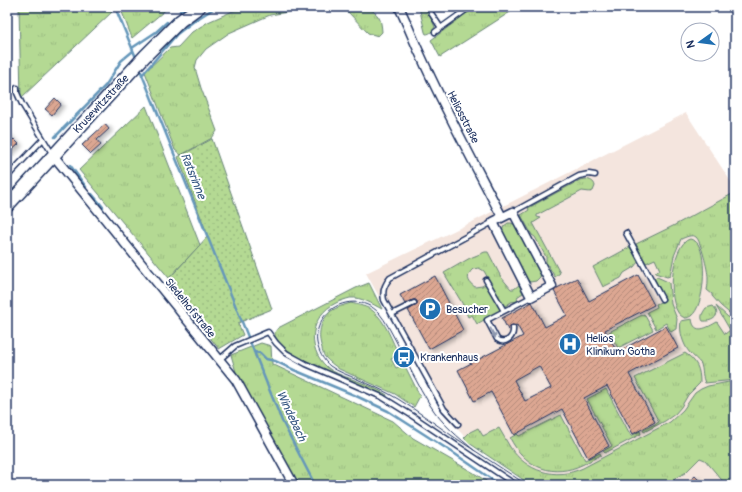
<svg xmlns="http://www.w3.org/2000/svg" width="742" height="492" viewBox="0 0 742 492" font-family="Pangolin,sans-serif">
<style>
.built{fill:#f4e5de}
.grass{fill:url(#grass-tufts);stroke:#688478}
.garden{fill:url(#garden-dots);stroke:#688478}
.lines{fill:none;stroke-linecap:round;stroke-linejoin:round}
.stream{stroke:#6597ba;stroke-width:2.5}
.building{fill:url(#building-hatch);stroke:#1b2f5e;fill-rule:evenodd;filter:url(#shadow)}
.service-casing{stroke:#1b2f5e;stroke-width:7}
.minor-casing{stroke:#1b2f5e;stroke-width:11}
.secondary-casing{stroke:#1b2f5e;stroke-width:15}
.service{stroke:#fff;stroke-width:4}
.minor{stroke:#fff;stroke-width:8}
.secondary{stroke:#fff;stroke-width:12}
.tram{stroke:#1b2f5e;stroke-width:1}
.oneway{fill:#8d97ae}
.labels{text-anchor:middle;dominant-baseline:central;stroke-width:4;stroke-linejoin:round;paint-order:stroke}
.street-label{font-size:11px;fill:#1b2f5e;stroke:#fff}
.poi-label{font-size:11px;fill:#1b2f5e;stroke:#fff;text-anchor:start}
.water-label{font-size:12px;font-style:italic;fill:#3a5a84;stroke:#fff}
</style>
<defs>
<pattern id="grass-tufts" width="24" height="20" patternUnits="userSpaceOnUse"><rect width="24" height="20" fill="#b4d993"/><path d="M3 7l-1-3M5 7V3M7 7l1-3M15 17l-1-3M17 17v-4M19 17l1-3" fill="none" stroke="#9abb81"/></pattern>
<pattern id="garden-dots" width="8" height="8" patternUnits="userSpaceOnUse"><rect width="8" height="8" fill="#b4d993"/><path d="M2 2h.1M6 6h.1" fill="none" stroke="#9abb81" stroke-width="1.8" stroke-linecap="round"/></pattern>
<pattern id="building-hatch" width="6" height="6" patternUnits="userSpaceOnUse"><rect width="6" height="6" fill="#dca792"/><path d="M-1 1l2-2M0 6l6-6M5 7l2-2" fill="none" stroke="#b2887a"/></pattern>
<filter id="shadow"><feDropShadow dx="3.5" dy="2" stdDeviation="2" flood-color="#0004"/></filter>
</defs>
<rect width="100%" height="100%" fill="#fff"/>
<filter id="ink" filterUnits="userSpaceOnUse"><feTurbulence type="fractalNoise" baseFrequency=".025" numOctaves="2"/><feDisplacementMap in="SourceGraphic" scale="8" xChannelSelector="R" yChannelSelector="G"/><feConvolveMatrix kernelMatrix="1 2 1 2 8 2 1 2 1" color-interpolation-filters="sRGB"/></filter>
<g filter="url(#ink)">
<path class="built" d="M686,113L735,188V485H536L463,435L444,415L366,273L474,221Z"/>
<path class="grass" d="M19,7H110L112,12L21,98Z
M120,7H169L132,38Z
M242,7H368C379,16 381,17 382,32L378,36L368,33L348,12L317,7L270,15L229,33L206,49L197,60L195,68L201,88L217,131L212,138L181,155L175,150L145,72L170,48L178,47L192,32L208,22Z
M419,7H426L435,27C433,30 431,34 426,34L425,32Z
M475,7H518L440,57L431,40Z
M146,106L200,245L169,278L79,170Z
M586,179C590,180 594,181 595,186L593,191L590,192L582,191L537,215V217L541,218L533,223L560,273L555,277L546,262V257L535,237L532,235L521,215L529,210L528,208L580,180Z
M734,193L735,194V318L721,306L712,296V294L707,290C708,286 708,281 708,277C708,271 701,241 696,237C692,234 686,237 681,239L674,256L670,276L667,277L655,273L660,270L655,259L646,263L636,244L673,226Z
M508,223H511L516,225L541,271L540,277L536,281L530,282L526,278L502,231L504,226Z
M690,239C693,240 696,241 698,244C707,257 705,306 691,316C689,317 688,318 685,318C664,312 671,243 690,239Z
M630,247L638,262L634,267L624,273L621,278L603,287L593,267Z
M485,252H488L501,277L511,289H514L519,285L523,293L517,297L518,301L511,302L504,307L484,271L479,268L473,269C466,275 467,282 475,287L482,286L485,284L488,285L501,310L477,324L472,315L468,317L462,303L444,273L470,258Z
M657,277L666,281L669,283L671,304L677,319L676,329L671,332L666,323L656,329L647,312L657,307L656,304L665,300L654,278Z
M369,283L382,309C372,304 362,297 350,298C346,299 340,301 336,303C311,315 305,347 327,367C335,374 347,377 357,381C368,385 378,389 387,395L386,398L298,357L285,348L279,342L275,336V332L278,328L356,288Z
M351,303C358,305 367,306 373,311C385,320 392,341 399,355L391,359L396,368L404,364L420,396L414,407L395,394L339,369C334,365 329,362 325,357C323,354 322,351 322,348C317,335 320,321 331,311C337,307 344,305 351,303Z
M713,306C722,315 713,322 703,321C700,317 703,312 706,308Z
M716,306L728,317L735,321V380L705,383C702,377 703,370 701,364C698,360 693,356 690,353C683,345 679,331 681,321L692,319C694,336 708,327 717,322L725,334L730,330Z
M644,314L653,330L618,348L609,332Z
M261,343L271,346L272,364L393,421L413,438L474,473L492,485H298L236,372L231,355Z
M685,353C697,361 700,369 700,383L688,395L681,407L675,414L665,421L644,432L643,430L659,422L635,378Z
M729,382L735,383V485H726L705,460L700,458L685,473L677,477L669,485H531L469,443L464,438L470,432L478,428L483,436L499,428C503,434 506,441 510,447C526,471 555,481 583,468L670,422L683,410L695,393L701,389L708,386Z
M606,389L631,436L640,431L641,434L605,453L603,451L612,446L587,399Z
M561,415L585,460L600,453L601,455C593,459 585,464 577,467C548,478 523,464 510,438L517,434L519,436Z"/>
<path class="garden" d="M212,139L272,309L238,323L243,335L219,349L166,282L208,236L178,157Z"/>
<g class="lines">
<path class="stream" d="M115,7L137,60
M180,11L186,7
M132,48L156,32L167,22
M139,67L282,421L313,481L317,485
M142,75L177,34L194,21L216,7
M55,137L106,85L121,61L133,51
M70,165L86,187
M92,194L103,207
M254,352L260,353L266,359L275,361L294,370L354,395L388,411L455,454L500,485"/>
</g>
<path class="building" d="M55,98L61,104L52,115L45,109Z
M105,124L109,129L97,140L101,145L91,154L82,145Z
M7,132L13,140L14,139L19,144L7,155Z
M638,275L654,305L605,330L617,352L666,326L678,348L629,374L655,422L633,434L607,386L584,398L609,446L588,458L562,409L514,435L491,392L474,401L458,370L523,336L517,325L515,326L512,325L508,330L502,318L532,302L545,327L567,315L554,291L557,288L577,278L589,301ZM539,366L551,388L525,401L514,380Z
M435,276L463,330L429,349L408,310L417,305V301L415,300H413L405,304L400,295Z
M695,476L704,485H685Z"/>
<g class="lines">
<g class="service-casing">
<path id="service" d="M429,7L431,13L441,28
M435,32L470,7
M17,88V93L22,104L53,155
M7,177L43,139
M513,212L579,176L589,174L595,175
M626,233L662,299
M486,280L504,311
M392,314L414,303
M513,328C514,338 505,345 497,339L487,320L531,297
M219,360L235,346L268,332L276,343L286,353L306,364L382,397L411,415L516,485
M458,424L444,409L384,300C382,291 384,285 390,278L493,222"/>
</g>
<g class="minor-casing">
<path id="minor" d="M399,7C407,23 413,39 420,54C445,110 474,163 502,217
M53,155L236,380L294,485
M513,212L552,286L531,297L493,222Z"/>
</g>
<g class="secondary-casing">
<path id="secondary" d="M7,206L145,56L180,21L199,7"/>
</g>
<use href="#service" class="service"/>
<use href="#minor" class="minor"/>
<use href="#secondary" class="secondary"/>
<path class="tram" d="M475,451C458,437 442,424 430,405C418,385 407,363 396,341C391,332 386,321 379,313C365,298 341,299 327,313C320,321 315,332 317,343C319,352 323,360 330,366C338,372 348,375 357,379C371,385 385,391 398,399C416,410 434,423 451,435C476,452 502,468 527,485"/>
</g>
<defs><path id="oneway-solid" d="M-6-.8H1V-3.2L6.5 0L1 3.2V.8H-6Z"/></defs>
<use class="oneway" href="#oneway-solid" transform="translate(493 333) rotate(62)"/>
</g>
<defs>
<g id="parking-disc" transform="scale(1.15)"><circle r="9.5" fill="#1f6fb2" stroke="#fff"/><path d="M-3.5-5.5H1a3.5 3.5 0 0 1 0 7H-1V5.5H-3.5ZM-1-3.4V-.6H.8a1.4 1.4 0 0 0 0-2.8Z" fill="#fff"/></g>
<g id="hospital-disc" transform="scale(1.15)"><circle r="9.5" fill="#1f6fb2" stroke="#fff"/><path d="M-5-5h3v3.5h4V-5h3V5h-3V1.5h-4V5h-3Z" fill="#fff"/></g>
<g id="bus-disc" transform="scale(1.15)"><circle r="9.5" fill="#1f6fb2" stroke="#fff"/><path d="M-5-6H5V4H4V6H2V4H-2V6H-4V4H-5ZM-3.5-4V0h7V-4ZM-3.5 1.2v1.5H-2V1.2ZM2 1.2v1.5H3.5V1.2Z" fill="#fff"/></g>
</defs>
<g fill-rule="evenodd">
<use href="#parking-disc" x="430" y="309"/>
<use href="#hospital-disc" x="570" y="344"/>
<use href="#bus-disc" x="404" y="357"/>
</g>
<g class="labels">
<g class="street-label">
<text transform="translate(101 104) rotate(-47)">Krusewitzstraße</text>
<text transform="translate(463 117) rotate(63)">Heliosstraße</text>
<text transform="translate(190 308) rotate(51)">Siedelhofstraße</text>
</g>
<g class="poi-label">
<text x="446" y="309">Besucher</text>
<text x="586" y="338">Helios<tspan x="586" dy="13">Klinikum Gotha</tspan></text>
<text x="420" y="357">Krankenhaus</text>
</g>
<g class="water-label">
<text transform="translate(193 176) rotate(68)">Ratsrinne</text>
<text transform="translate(291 416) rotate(65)">Windebach</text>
</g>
</g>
<rect width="742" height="492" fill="none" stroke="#fff" stroke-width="24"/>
<rect x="12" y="12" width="718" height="468" fill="none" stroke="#1b2f5e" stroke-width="1.5" filter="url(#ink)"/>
<g transform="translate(700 42) rotate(256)"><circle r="19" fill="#ffffff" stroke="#a4acbf"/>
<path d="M0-3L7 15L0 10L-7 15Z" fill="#1f6fb2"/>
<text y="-6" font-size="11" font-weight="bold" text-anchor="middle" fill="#1b2f5e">N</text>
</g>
</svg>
